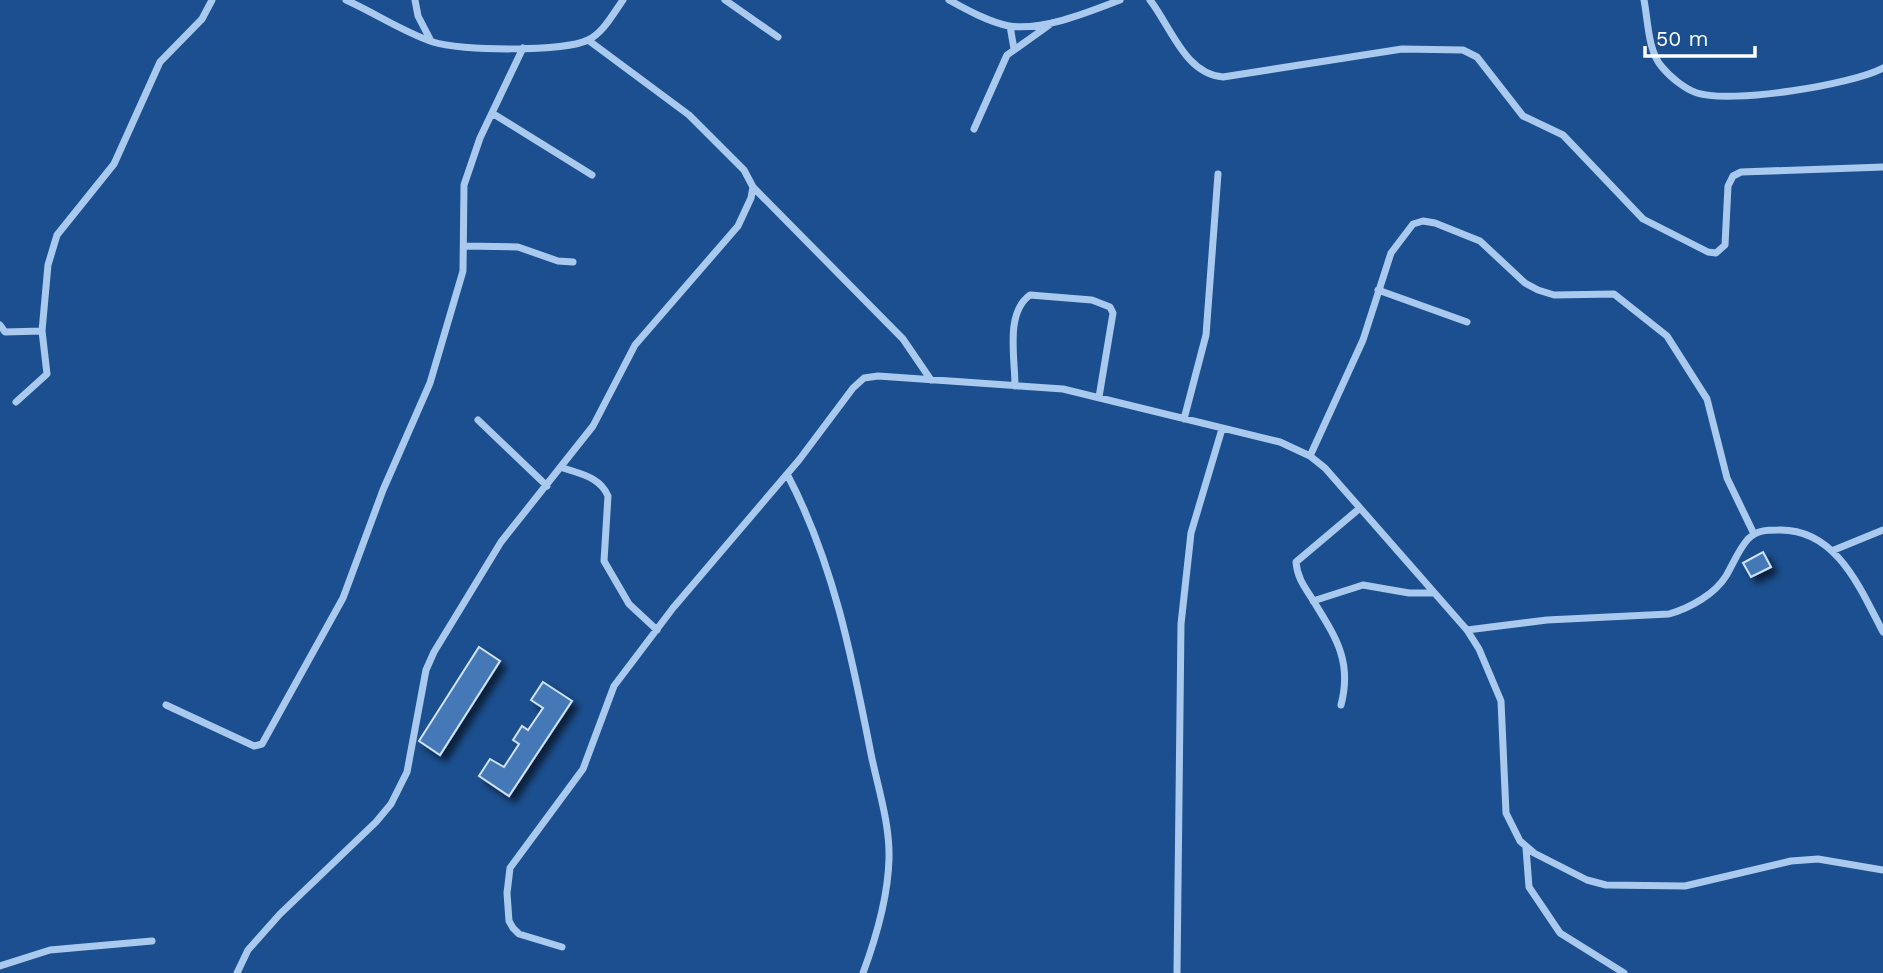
<svg xmlns="http://www.w3.org/2000/svg" width="1883" height="973" viewBox="0 0 1883 973" font-family="'Work Sans',sans-serif">
<style>
.building{fill:#4478b7;stroke:#cfe3fa;stroke-width:2;filter:url(#shadow)}
.lines{fill:none;stroke-linecap:round;stroke-linejoin:round}
.minor{stroke:#a9c9ee;stroke-width:7}
</style>
<defs>
<filter id="shadow"><feDropShadow dx="6" dy="6" stdDeviation="3.5" flood-color="#0009"/></filter>
</defs>
<rect width="100%" height="100%" fill="#1b4f8f"/>
<path class="building" d="M1763,552L1771,567L1751,577L1743,563Z
M479,647L500,661L440,755L419,741Z
M543,682L572,701L509,796L479,776L490,759L504,767L519,744L513,740L522,726L528,730L543,708L531,700Z"/>
<g class="lines">
<path class="minor" d="M346,0C375,13 403,32 433,42C459,51 563,52 588,40C603,33 613,14 623,0
M415,0L418,16L431,41
M725,0L778,37
M949,0C967,10 989,22 1009,26C1043,31 1089,12 1120,0
M1150,0C1171,27 1185,74 1223,77L1402,49L1463,50L1477,57L1523,116L1563,135L1643,219L1708,252L1716,253L1725,245L1728,186L1733,176L1741,172L1883,167
M1644,0C1648,20 1648,52 1662,67C1670,77 1685,89 1697,93C1731,104 1851,85 1883,68
M1010,26L1014,49
M492,113L592,175
M974,129L1007,55L1052,23
M753,187L903,339L931,380
M464,246L518,247L558,261L573,262
M1378,290L1467,322
M0,325L5,332L42,331
M1015,386C1015,357 1005,313 1030,295L1092,300L1110,307L1113,313L1099,397
M16,402L47,374L42,331L48,265L57,235L114,164L160,62L202,19L212,0
M1184,419L1206,335L1218,174
M478,420L547,486
M1310,456L1363,340L1391,253L1413,224L1423,221L1435,223L1480,241L1525,283L1538,290L1554,295L1614,294L1667,336L1707,399L1727,478L1754,534
M563,468C581,474 600,477 608,496L604,561L629,604L657,630
M787,474C833,561 852,657 871,754C878,788 890,824 889,859C888,896 876,938 863,973
M1834,550L1883,530
M1313,601L1363,585L1409,593H1434
M1467,630L1547,620L1669,614C1690,608 1715,594 1726,576C1733,564 1739,549 1748,539C1757,530 1767,530 1778,530C1836,528 1860,588 1883,632
M166,705L254,746L262,744L343,598L383,490L430,383L463,271L464,185L480,138L523,48
M1341,705C1353,659 1334,635 1311,597C1303,585 1297,576 1296,562L1360,508
M1526,848L1529,887L1560,933L1624,973
M562,947L519,934L513,928L509,921L507,893L510,868L583,769L614,686L673,608L799,460L853,388L864,378L878,376L1063,389L1280,442L1310,456L1325,468L1467,630L1479,649L1501,701L1506,813L1520,841L1534,853L1587,880L1606,885L1685,886L1791,861L1818,859L1883,870
M0,966L50,950L152,941
M237,973L248,950L280,914L376,822L391,804L407,772L426,670L434,652L501,542L593,426L635,345L738,226L751,198L753,187L744,170L689,115L588,40
M1177,973L1181,624L1191,533L1222,429"/>
</g>
<path d="M1645 46v10h110v-10" fill="none" stroke="#ffffff" stroke-width="3.5"/>
<text x="1656" y="46" font-size="21" fill="#ffffff" stroke="#1b4f8f" stroke-width="5" paint-order="stroke">50 m</text>
</svg>
